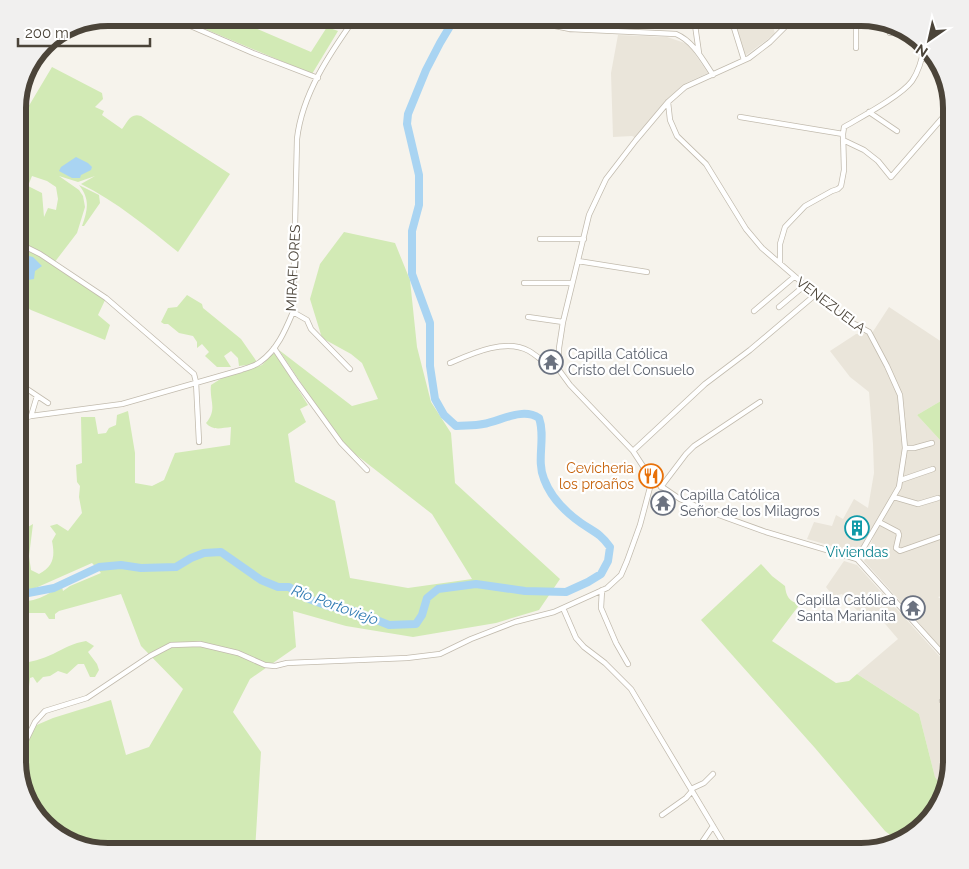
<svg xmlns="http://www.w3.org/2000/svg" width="969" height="869" viewBox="0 0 969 869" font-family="Raleway,sans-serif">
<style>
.residential{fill:#eae5da}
.green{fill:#d2eab5;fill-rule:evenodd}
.water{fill:#a9d4f2}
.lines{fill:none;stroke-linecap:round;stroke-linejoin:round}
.river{stroke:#a9d4f2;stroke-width:8}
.minor-casing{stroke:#c2bbae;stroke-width:6}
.minor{stroke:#fff;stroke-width:4.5}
.labels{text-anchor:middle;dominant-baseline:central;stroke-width:4.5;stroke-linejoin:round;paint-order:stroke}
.street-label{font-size:14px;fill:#4b4439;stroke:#fff}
.worship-label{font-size:14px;fill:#5b616d;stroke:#fff;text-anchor:start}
.food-label{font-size:14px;fill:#c56008;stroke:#fff;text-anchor:end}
.culture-label{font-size:14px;fill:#0d838f;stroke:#fff}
.water-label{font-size:15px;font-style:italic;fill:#2e7ab2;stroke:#fff}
.rim{fill:none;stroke:#4b4439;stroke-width:6}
</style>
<rect width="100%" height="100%" fill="#f6f3ec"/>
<path class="residential" d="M735,18H771L775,34L745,56L739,38Z
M618,35L667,37L688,44L708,73L686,83L666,101L637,138L632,136L613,137L611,73Z
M889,307L951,348V395L917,415L940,440L944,480L951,484V593L938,597L951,606V663L916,619L864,561L878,525L856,553L807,539L814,522L832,526L836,515L843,519L854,499L868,508L874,473L873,444L869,392L850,377L830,351L856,334L872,333Z
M844,561L857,565L951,669V767L942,787L935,777L919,714L857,674L898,639L875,612L864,618L842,594L833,596L826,587Z"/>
<path class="green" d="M179,18H232L311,52L327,27L338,31L312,74Z
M52,67L102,93L103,99L95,107L104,111L102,115L122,129C127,123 130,112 141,116L230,174L178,252C147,227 117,202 81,184L95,176L78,182L59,176L79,190L83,196L85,207L77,233L54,263L106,298L98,315L110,325L105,340L31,310L18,301V104L27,109ZM32,176L47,181L56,187L58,199L56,210L48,208L44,217L42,193L28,186Z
M79,185L99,195L100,203L84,226H82C88,209 90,199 79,185Z
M344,232L395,243L410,280L417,347L431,402L451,433L455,483L560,579L539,610L496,623L413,637L346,626L293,611L296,647L250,679L233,712L261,752L255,851H108L74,845L44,825L18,767V733L53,718L111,700L126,755L149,747L183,689L141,646L121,594L59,611L55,614V619H49L45,613H18V601C39,602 44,595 62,587L63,591L70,586L101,573L92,563L31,590L18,588V533L33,524L29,556L31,570L39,574C54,566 55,556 52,541L56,534L50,526L57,524L68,531L82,513L79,497L80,486L77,482L76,465L82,463L81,417H95L98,434L106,433L109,428L116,425L117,415L128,411L135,453V483L152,486L164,480L175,453L230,445L231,427C221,428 213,431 206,423C218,409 209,400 211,385L222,378L262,365L272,354H276L308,405L300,409L306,422L288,434L295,482L335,501L350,578L408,588L472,579L432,514L341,443L279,350L352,406L378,399L362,363L351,354L322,338L310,299L320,264Z
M187,295L202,304L203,308L241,339L257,362L255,364L239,366L238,358L231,351L224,356L231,367H217L205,356L209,352L202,344L197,348V342L193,336L179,333L168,324H164L161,322L168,308L177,307Z
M951,395V484L944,480L940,440L917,415Z
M761,564L772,576L785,586C786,596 789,602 800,604L772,641L836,683L849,681L857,674L919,714L935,777L942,787L925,825L899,842L885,831L815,748L701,620Z
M86,641L94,646L88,652L97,664L99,670L95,677H90L84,664H78L67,674L58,671L50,676L43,677L37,683L33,677L30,678L27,703L18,712V662L19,664C31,662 42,659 53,654C65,648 73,643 86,641Z"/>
<path class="water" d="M76,157L88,163L92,167L91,170L81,175L80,178H72L59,171L61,167Z
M25,255L33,257L42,266L35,271L34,279L28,280L19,276L18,267Z"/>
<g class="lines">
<path class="river" d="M18,595L54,588L99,567L121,565L141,568L176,567L191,558L204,553L221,552L261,580L278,587H289L309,599L328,606L354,611L389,625L416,624L422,615L427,598L438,589L476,584L525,591L566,592L588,582L601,574L608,561L610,547C600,533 594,532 581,523C564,511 551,498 544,479C536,460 546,437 539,418C522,407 501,421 483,424C474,426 465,425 456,426L444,415L435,399L430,366V323L412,274V231L419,205V175L407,124L408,114L426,70L440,43L455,18"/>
<g class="minor-casing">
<path id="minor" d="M172,18L253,53L318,78
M541,18L555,26L570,29L676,34C693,41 703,60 713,75
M564,18L570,29
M694,18L699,53
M731,18L744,60
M856,18V48
M889,23L890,33
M922,57L942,69
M668,102L670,120L677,136L706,164L746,229L762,248L829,306L847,320L869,332L887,366L900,395L905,448L899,487L857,559L766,532L705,510L680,499L652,480L633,451L570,385L559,370V348L563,322L589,215L606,179L636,140L668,102L685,87L749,58L770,42L794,18
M869,112L897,131
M740,117L843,134
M843,140L864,150L878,161L891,177L951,108
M540,239H584
M18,243L40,254L106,298L194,374L196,382L199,442
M578,261L647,272
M780,263V244L785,227L805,206L832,191L838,189L841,186L844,170L843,134L844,127C861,117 901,96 912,81C919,71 923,55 925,44
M524,283H572
M779,307L804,286
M754,311L794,277
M293,312L307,320L311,329L350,369
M528,317L563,322
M274,348L296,381L341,443L367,470
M450,363C473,353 506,338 529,351C539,357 547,366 559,370
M18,383L48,403
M31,416L37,396
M18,420L31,416L122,404L241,370C247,368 255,366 260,362C277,350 285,331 293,312L297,139C302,94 330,53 355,18
M905,448H914L932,443
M633,451L705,384L750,350L815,295
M901,480L933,469
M661,487L686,454L694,446L760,402
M894,497L918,504L938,498
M879,522L898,532L899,535L896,548L900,551L951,533
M857,559L951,663
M602,590L601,608L616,643L628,664
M563,608L576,638L584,647L605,663L631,689L728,851
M942,701L951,694
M18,757L35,722L45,711L87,698L150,656L171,645L200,644L238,653L265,665L275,666L287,663L407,658L440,654L471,639L515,622L554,612L607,588L621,575L627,561L640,525L652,480
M691,789L704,783L713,774
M662,815L686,798L692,791
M696,851L713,826"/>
</g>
<use href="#minor" class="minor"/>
</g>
<defs>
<g id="temple-ring" transform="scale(1.25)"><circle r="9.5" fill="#fff" stroke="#6b7280" stroke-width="1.5"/><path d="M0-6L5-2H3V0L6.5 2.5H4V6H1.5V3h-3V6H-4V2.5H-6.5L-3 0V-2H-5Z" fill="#6b7280"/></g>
<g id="restaurant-ring" transform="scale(1.25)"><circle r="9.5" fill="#fff" stroke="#e8710a" stroke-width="1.5"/><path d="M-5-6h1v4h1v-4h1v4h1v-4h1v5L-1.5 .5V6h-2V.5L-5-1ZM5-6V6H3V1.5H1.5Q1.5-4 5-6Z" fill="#e8710a"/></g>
<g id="building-ring" transform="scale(1.25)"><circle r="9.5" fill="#fff" stroke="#0f9aa8" stroke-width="1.5"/><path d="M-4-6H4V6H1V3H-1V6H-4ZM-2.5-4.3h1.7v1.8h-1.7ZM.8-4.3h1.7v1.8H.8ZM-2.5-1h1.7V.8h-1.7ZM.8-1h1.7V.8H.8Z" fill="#0f9aa8"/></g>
</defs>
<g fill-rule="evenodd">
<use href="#temple-ring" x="551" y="362"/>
<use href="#restaurant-ring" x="651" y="476"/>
<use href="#temple-ring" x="663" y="503"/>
<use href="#building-ring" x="857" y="528"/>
<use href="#temple-ring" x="913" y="608"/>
</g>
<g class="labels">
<g class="street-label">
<text transform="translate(293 268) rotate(-87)">MIRAFLORES</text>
<text transform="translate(831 305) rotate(37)">VENEZUELA</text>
</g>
<g class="worship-label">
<text x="568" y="354">Capilla Católica<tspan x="568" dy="16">Cristo del Consuelo</tspan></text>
<text x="680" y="495">Capilla Católica<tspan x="680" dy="16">Señor de los Milagros</tspan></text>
<text x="896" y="600" text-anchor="end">Capilla Católica<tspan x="896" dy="16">Santa Marianita</tspan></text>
</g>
<g class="food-label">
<text x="634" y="468">Cevicheria<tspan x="634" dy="16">los proaños</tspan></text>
</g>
<g class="culture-label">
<text x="857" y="552">Viviendas</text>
</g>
<g class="water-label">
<text transform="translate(335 605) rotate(20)">Río Portoviejo</text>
</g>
</g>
<path d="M0 0H969V869H0ZM108 26H861A82 82 0 0 1 943 108V761A82 82 0 0 1 861 843H108A82 82 0 0 1 26 761V108A82 82 0 0 1 108 26Z" fill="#f1f0ef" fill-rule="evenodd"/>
<path class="rim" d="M108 26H861A82 82 0 0 1 943 108V761A82 82 0 0 1 861 843H108A82 82 0 0 1 26 761V108A82 82 0 0 1 108 26Z"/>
<g transform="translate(929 40) rotate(214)" stroke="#ffffff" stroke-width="4" paint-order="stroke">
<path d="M0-4L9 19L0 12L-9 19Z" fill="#4b4439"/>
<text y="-8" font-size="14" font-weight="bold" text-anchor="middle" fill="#4b4439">N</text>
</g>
<path d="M18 38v8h132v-8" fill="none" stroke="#4b4439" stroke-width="2.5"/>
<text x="25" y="38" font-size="15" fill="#4b4439" stroke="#ffffff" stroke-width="4" paint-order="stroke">200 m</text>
</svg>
